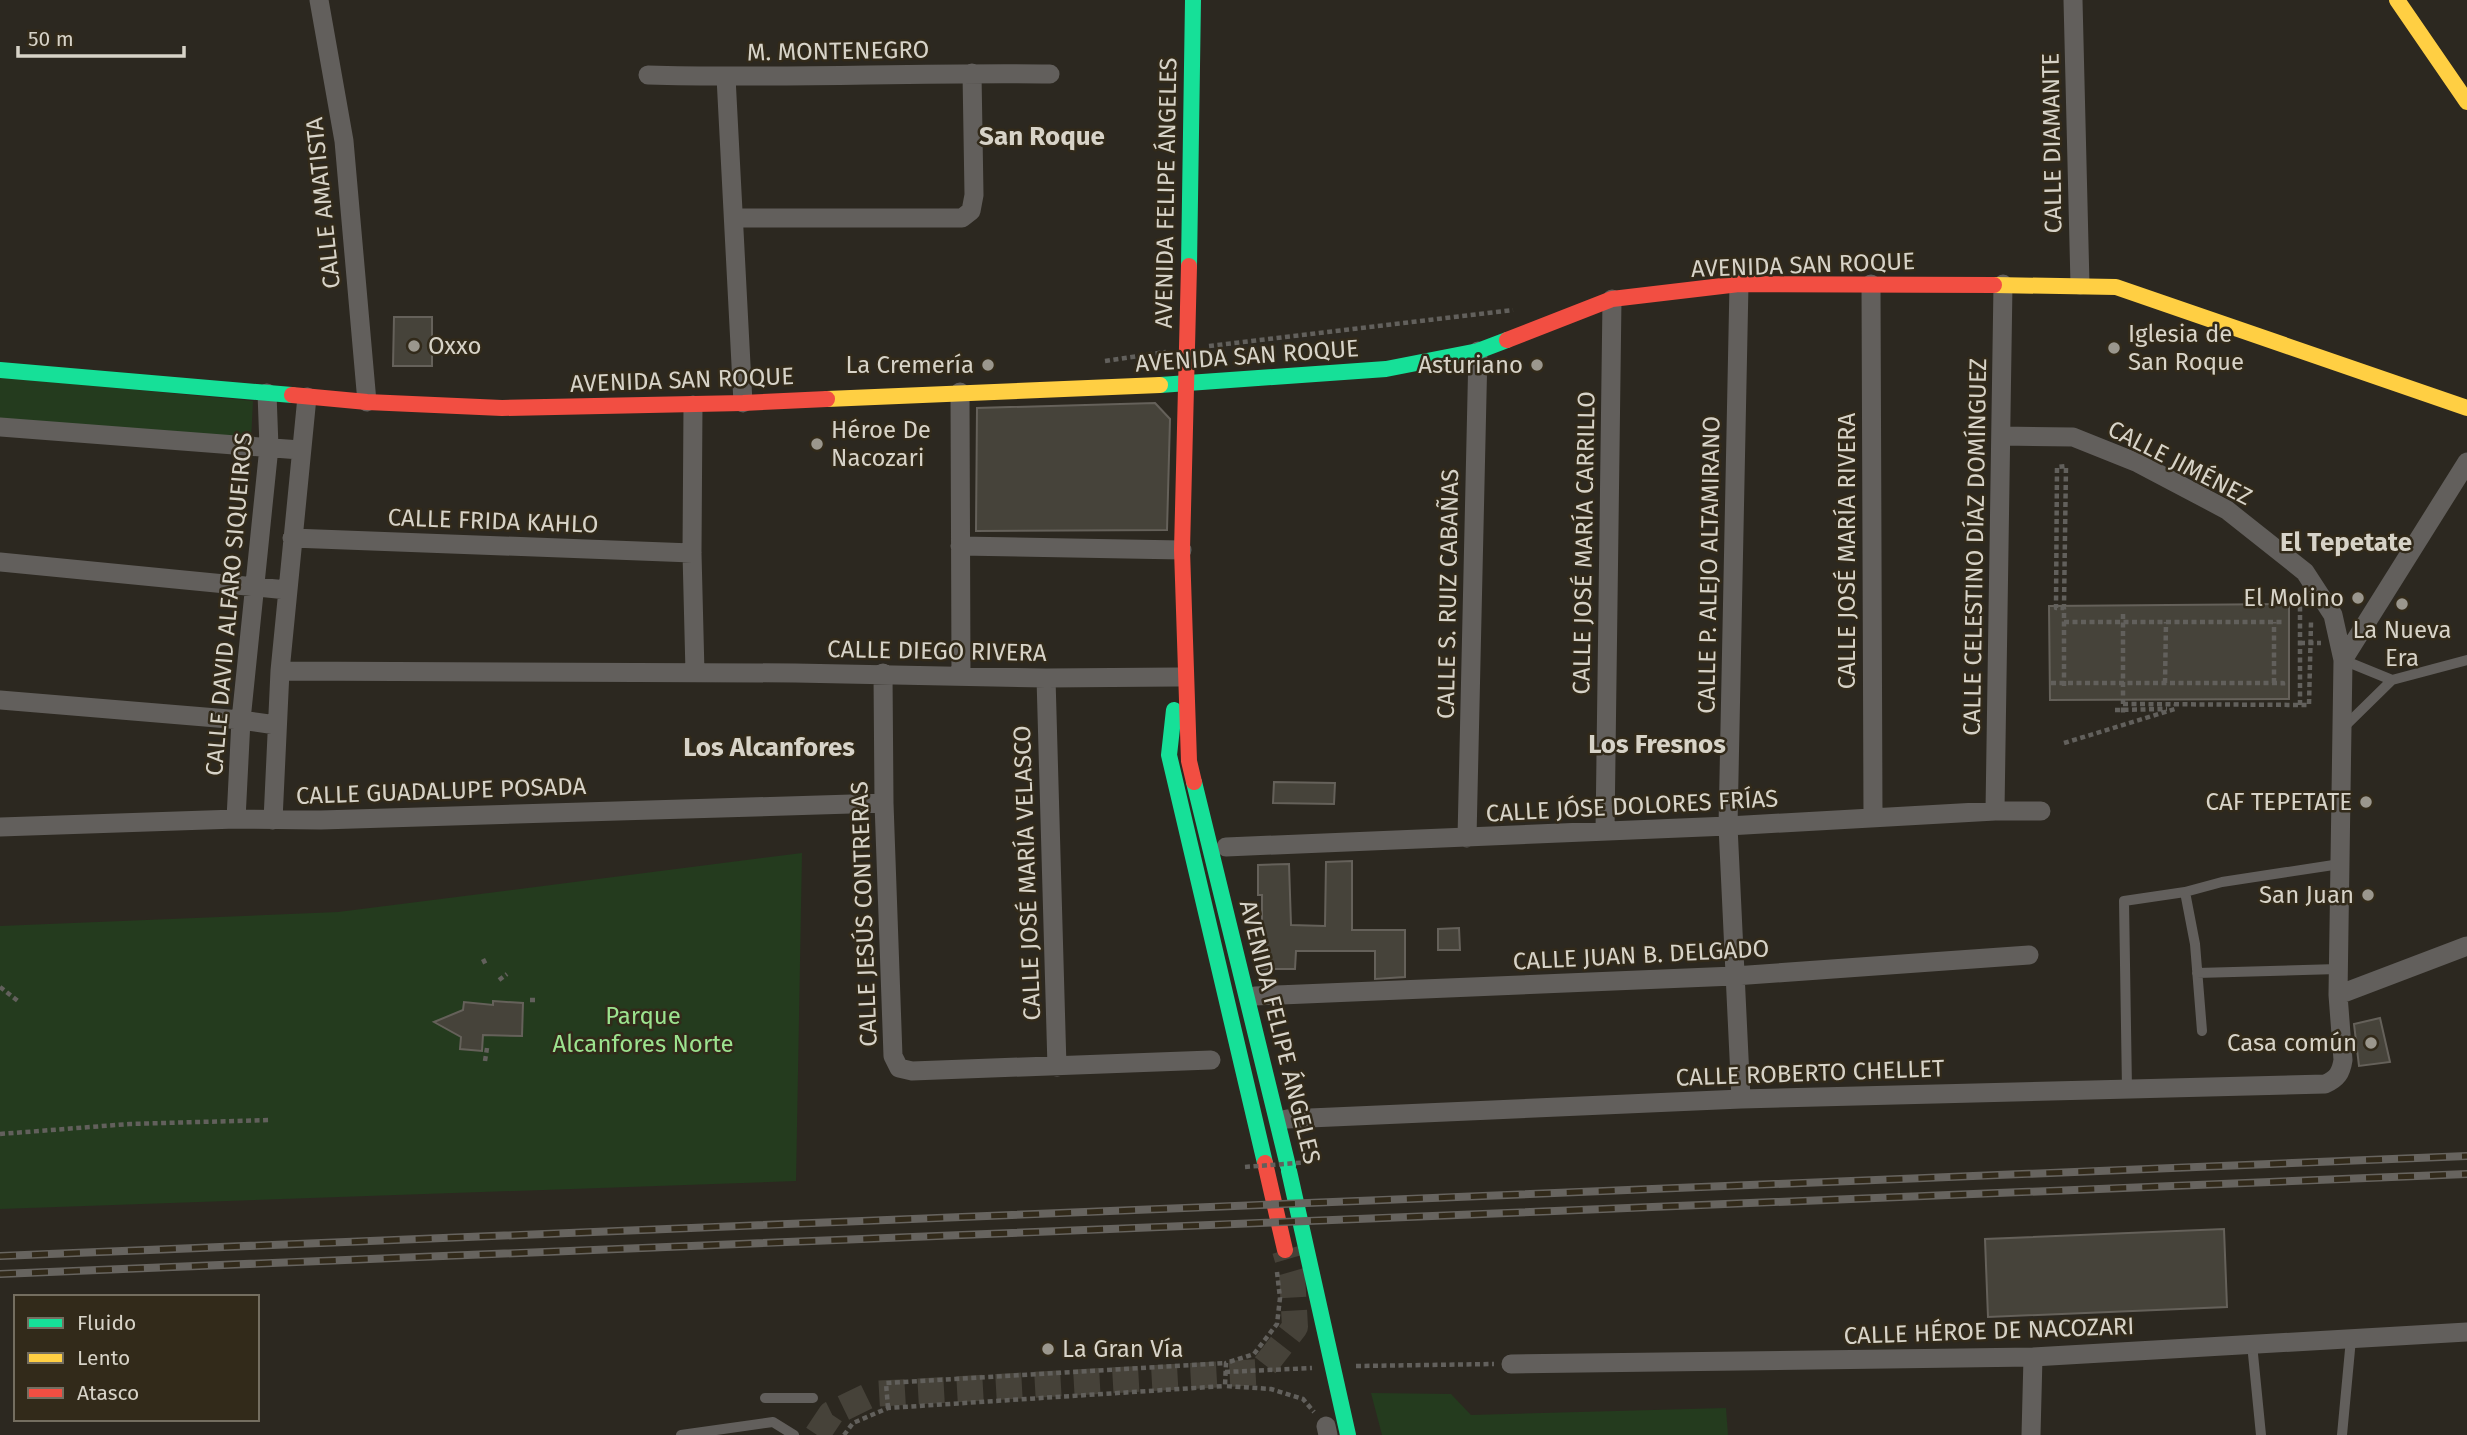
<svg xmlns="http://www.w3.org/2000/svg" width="2467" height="1435" viewBox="0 0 2467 1435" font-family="'Fira Sans',sans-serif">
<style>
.green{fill:#243b1e}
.building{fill:#46433a;stroke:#65615a;stroke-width:2}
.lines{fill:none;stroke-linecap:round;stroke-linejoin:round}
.secondary-tunnel{stroke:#464239;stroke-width:26;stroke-dasharray:26 13;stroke-linecap:butt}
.path{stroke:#62605c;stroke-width:4.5;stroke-dasharray:5 3.5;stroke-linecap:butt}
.lane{stroke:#625f5c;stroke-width:10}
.street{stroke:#625f5c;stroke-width:19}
.fast{stroke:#16e098;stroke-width:16}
.slow{stroke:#ffcf43;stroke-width:16}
.jam{stroke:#f24e42;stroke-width:16}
.rail-casing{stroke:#67645f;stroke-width:8}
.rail{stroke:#322a1a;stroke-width:5;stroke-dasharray:16;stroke-linecap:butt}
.path-bridge{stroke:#62605c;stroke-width:4.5;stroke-dasharray:5 3.5;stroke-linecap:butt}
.poi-dot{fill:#9b978d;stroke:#322a1a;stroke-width:2.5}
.labels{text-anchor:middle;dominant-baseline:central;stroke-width:5;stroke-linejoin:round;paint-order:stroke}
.street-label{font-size:24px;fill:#d7d3c8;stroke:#322a1a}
.poi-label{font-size:24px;fill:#d7d3c8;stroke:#322a1a;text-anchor:end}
.park-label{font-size:24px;fill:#9ce38f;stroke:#322a1a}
.neighbourhood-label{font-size:26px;font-weight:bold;fill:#d7d3c8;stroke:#322a1a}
</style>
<rect width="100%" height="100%" fill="#2c2820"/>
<path class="green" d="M0,377L253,401L251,440L0,418Z
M802,853L796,1181L0,1209V926L338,912Z
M1371,1393L1451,1394L1471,1415L1726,1408L1728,1435H1382Z"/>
<path class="building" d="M394,317H432V366H393Z
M1155,403L1170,419L1167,530L976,531L977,408Z
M2289,604V699L2050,700L2049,606Z
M1274,782L1335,783L1334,804L1273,803Z
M1352,861V930H1405V977L1375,979V951H1296L1295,969H1262V895H1258V865L1289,864L1291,925L1325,926L1326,862Z
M1459,928L1460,950H1438V929Z
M493,1001L523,1003L522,1036L483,1035L482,1051L460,1049L461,1037L434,1022L463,1010L464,1002L493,1005Z
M2380,1018L2390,1062L2359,1066L2354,1024Z
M2224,1229L2227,1307L1988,1317L1985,1239Z"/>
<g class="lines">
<path class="secondary-tunnel" d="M817,1435L831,1414L872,1394L1260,1372L1295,1327L1292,1274L1285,1250"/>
<path class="path" d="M1209,346L1513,310
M1105,361L1166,352
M2123,614V716
M2064,622H2282
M2300,643H2321
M2051,683H2283V686
M2165,683L2166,622
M2274,683V622
M2064,686V608H2056L2057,467L2066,466L2064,605
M2123,704L2309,705L2311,622
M2300,705V604
M2115,710L2167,709
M2064,743L2175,709L2176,704
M483,959L486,965
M499,980L507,974
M0,987L18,1001
M530,1000H536
M485,1061L487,1048
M0,1134L129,1124L269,1120
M1277,1272L1280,1298L1277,1324L1254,1354L1226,1363L1225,1386L1271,1389L1303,1399L1314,1412
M1356,1366L1494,1364
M1225,1372L1312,1368
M888,1408L886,1383L1226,1363
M844,1435L853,1423L888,1408L1225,1386"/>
<path class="lane" d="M2343,660L2392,680
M2342,729L2392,680L2467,660
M2197,973L2338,969
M2202,1031L2195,944L2185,892L2222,882L2340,864
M2127,1089L2124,901L2185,892
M2252,1344L2261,1435
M765,1398H813
M681,1435L773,1422L794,1435
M2342,1435L2351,1339"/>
<path class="street" d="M319,0L344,141L367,402
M2073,0L2080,285
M648,75C782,79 916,72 1050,74
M726,77L743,403
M734,218H962L971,211L974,195L972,73
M1739,284L1728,826L1741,1099
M1871,284L1873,818
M960,392L961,675
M693,405L692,553L695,673
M0,427L300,450
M292,538L692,553
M960,546L1182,550
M0,562L287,590
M2343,660L2467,462
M280,671L795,673L1046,678L1178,677
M883,673L884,803L893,1056L899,1068L912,1071L1211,1060
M1046,678L1057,1067
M0,700L241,720L276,725
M1995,811L2003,284
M236,819L241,720L269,447L267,393
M273,820L280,671L307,397
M0,827L236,819L321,820L884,803
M1605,831L1612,299
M1467,838L1478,351
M1226,847L1728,826L1995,811H2041
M2338,995L2467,946
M1255,996L1734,976L2029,955
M1287,1119L1741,1099L2325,1084C2337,1079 2341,1073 2343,1060L2338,995L2343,660L2333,615L2305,572L2227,510L2138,463L2073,437L2002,436
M1511,1364L2033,1357L2467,1332
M1326,1426L1328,1435
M2031,1435L2033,1357"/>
<path class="fast" d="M1189,266L1193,0
M0,370L292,395
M1160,385L1386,369L1478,351L1507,340
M1174,710L1169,755L1265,1163
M1194,782L1288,1166
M1289,1171L1348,1435"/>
<path class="slow" d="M2397,0L2467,102
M1994,285L2116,287L2467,408
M827,399L1160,385"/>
<path class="jam" d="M1189,266L1182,550L1189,761L1194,782
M1507,340L1612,299L1739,284L1994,285
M292,395L367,402L502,408L743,403L827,399
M1265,1163L1285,1250"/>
<g class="rail-casing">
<path id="rail" d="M0,1256L2467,1156
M0,1274L2467,1174"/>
</g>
<use href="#rail" class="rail"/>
<path class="path-bridge" d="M1245,1167L1310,1162"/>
</g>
<g class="poi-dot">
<circle cx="414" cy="346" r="7"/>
<circle cx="2114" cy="348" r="7"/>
<circle cx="988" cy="365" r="7"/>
<circle cx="1537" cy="365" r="7"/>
<circle cx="817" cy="444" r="7"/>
<circle cx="2358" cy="598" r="7"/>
<circle cx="2402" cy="604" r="7"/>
<circle cx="2366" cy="802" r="7"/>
<circle cx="2368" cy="895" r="7"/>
<circle cx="2371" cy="1043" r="7"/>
<circle cx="1048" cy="1349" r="7"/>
</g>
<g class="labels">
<g class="street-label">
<text transform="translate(838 51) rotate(-1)">M. MONTENEGRO</text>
<text transform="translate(2052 143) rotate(-91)">CALLE DIAMANTE</text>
<text transform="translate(1166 193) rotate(-89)">AVENIDA FELIPE ÁNGELES</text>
<text transform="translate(323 203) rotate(-96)">CALLE AMATISTA</text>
<text transform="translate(1803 265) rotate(-2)">AVENIDA SAN ROQUE</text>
<text transform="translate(1247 356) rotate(-4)">AVENIDA SAN ROQUE</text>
<text transform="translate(682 380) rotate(-2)">AVENIDA SAN ROQUE</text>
<text transform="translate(2180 463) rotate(27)">CALLE JIMÉNEZ</text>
<text transform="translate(493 521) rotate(2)">CALLE FRIDA KAHLO</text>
<text transform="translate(1584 543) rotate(-89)">CALLE JOSÉ MARÍA CARRILLO</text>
<text transform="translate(1975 547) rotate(-89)">CALLE CELESTINO DÍAZ DOMÍNGUEZ</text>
<text transform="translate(1847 551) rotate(-90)">CALLE JOSÉ MARÍA RIVERA</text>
<text transform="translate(1709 565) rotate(-89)">CALLE P. ALEJO ALTAMIRANO</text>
<text transform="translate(1448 594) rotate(-89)">CALLE S. RUIZ CABAÑAS</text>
<text transform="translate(229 604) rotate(-85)">CALLE DAVID ALFARO SIQUEIROS</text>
<text transform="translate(937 651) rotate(1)">CALLE DIEGO RIVERA</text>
<text transform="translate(441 791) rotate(-2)">CALLE GUADALUPE POSADA</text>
<text transform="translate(1632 806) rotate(-3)">CALLE JÓSE DOLORES FRÍAS</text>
<text transform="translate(1027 873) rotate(-92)">CALLE JOSÉ MARÍA VELASCO</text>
<text transform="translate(864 914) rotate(-92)">CALLE JESÚS CONTRERAS</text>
<text transform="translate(1641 955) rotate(-3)">CALLE JUAN B. DELGADO</text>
<text transform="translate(1280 1032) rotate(76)">AVENIDA FELIPE ÁNGELES</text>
<text transform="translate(1810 1073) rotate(-2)">CALLE ROBERTO CHELLET</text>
<text transform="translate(1989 1331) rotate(-2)">CALLE HÉROE DE NACOZARI</text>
</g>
<g class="poi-label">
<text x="2128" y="334" text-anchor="start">Iglesia de<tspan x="2128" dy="28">San Roque</tspan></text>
<text x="428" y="346" text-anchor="start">Oxxo</text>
<text x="974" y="365">La Cremería</text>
<text x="1523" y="365">Asturiano</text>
<text x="831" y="430" text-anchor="start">Héroe De<tspan x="831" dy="28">Nacozari</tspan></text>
<text x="2344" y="598">El Molino</text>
<text x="2402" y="630" text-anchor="middle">La Nueva<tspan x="2402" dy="28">Era</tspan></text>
<text x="2352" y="802">CAF TEPETATE</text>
<text x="2354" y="895">San Juan</text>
<text x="2357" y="1043">Casa común</text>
<text x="1062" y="1349" text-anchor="start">La Gran Vía</text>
</g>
<g class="park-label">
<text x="643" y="1016">Parque<tspan x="643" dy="28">Alcanfores Norte</tspan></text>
</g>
<g class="neighbourhood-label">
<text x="1042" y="136">San Roque</text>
<text x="2346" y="542">El Tepetate</text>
<text x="1657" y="744">Los Fresnos</text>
<text x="769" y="747">Los Alcanfores</text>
</g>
</g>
<rect x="14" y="1295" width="245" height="126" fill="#322a1a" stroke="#746e60" stroke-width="2"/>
<rect x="28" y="1318" width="35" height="10" fill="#16e098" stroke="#746e60" stroke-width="2"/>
<text x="77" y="1330" font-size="21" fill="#d7d3c8">Fluido</text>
<rect x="28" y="1353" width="35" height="10" fill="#ffcf43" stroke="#746e60" stroke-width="2"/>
<text x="77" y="1365" font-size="21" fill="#d7d3c8">Lento</text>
<rect x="28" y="1388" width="35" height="10" fill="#f24e42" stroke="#746e60" stroke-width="2"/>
<text x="77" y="1400" font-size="21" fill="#d7d3c8">Atasco</text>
<path d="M18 46v10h166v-10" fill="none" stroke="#d7d3c8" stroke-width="3.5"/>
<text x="28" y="46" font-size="21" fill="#d7d3c8" stroke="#322a1a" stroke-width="5" paint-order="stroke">50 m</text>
</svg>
